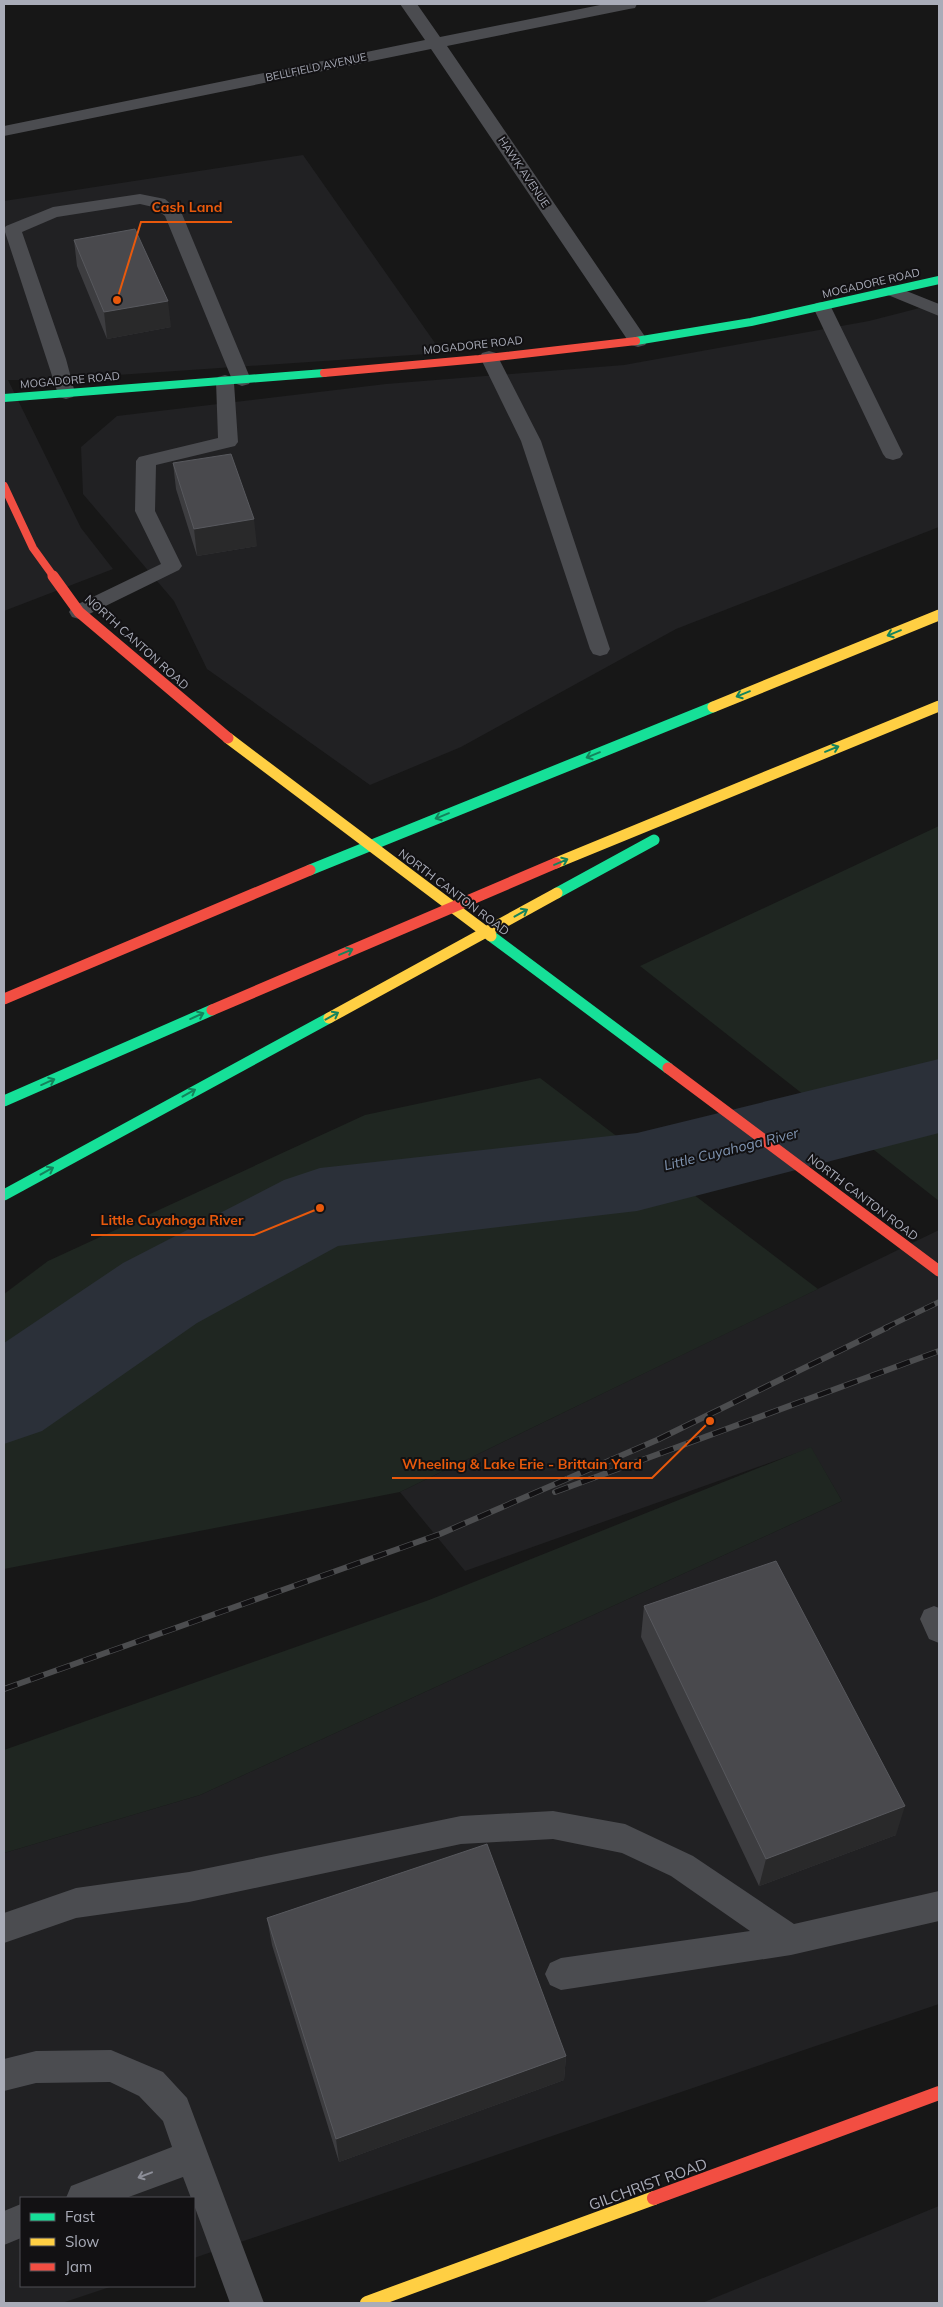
<svg xmlns="http://www.w3.org/2000/svg" width="943" height="2307" viewBox="0 0 943 2307" font-family="Mulish,sans-serif">
<style>
.built{fill:#212123}
.green{fill:#1f2621}
.lines{fill:none;stroke-linecap:round;stroke-linejoin:round}
.river{fill:#2b3039;fill-rule:evenodd}
.lane{fill:#4b4c50;fill-rule:evenodd}
.street{fill:#4b4c50;fill-rule:evenodd}
.fast-far1{stroke:#16e098;stroke-width:8}
.fast{stroke:#16e098;stroke-width:11}
.slow-far1{stroke:#ffcf43;stroke-width:11}
.slow{stroke:#ffcf43;stroke-width:14}
.jam-far2{stroke:#f24e42;stroke-width:8}
.jam-far1{stroke:#f24e42;stroke-width:11}
.jam{stroke:#f24e42;stroke-width:14}
.rail-far1-casing{stroke:#4c4d4f;stroke-width:5.5}
.rail-casing{stroke:#4c4d4f;stroke-width:6}
.rail-far1{stroke:#121113;stroke-width:4;stroke-dasharray:11;stroke-linecap:butt}
.rail{stroke:#121113;stroke-width:4.5;stroke-dasharray:14;stroke-linecap:butt}
.wall{fill:#3d3d40}
.shaded-wall{fill:#29292a}
.building{fill:#49494d;stroke:#58595e}
.oneway{stroke:#14835c}
.oneway2{stroke:#8d8f99}
.labels{text-anchor:middle;dominant-baseline:central;stroke-width:4;stroke-linejoin:round;paint-order:stroke}
.far-street-label{font-size:11px;fill:#a9acb8;stroke:#121113}
.street-label{font-size:12px;fill:#a9acb8;stroke:#121113}
.water-label{font-size:14px;font-style:italic;fill:#8095b2;stroke:#121113}
.near-street-label{font-size:15px;fill:#a9acb8;stroke:#121113}
.leader{fill:none;stroke:#e8590c;stroke-width:2}
.callout-dot{fill:#e8590c;stroke:#121113;stroke-width:2}
.callout-label{font-size:14px;text-anchor:middle;font-weight:bold;fill:#e8590c;stroke:#121113;stroke-width:4;stroke-linejoin:round;paint-order:stroke}
</style>
<rect width="100%" height="100%" fill="#171717"/>
<path class="built" d="M303,155L442,353L44,380H8L81,528L113,569L4,611V201Z
M939,303V527L676,629L461,747L370,785L207,669L174,601L83,494L81,447L117,416L386,384L624,365L869,321Z
M939,1230V2004L194,2258V2198H21V2286H113L62,2303H4V1853L200,1795L842,1501L811,1448L465,1571L400,1492Z
M939,2206V2303H702Z"/>
<path class="green" d="M939,826V1201L640,966Z
M540,1078L818,1289L400,1492L4,1569V1294L48,1261L365,1115Z
M811,1447L842,1501L200,1795L4,1853V1750L429,1600Z"/>
<g class="lines">
<path class="river" d="M939,1059V1133L637,1211L338,1246L197,1323L42,1431L4,1444V1343L123,1263L284,1180L320,1168L637,1133Z"/>
<path class="lane" d="M140,194L165,199L182,214L251,380L249,384L242,386L234,383L238,442L235,446L156,465L155,511L182,566L179,570L79,619L72,617L69,612L72,607L161,564L135,511L136,461L139,457L218,438L216,381L218,377L225,375L231,377L165,216L153,207L140,204L57,217L22,232L66,359L75,393L73,397L66,399L59,397L4,229L6,226L53,207Z
M894,286L939,304V316L888,295L885,291L888,287Z
M822,302L828,303L831,307L903,454L900,458L893,460L886,458L883,454L813,307L816,303Z
M489,351L496,353L498,357L541,441L610,649L607,654L600,656L593,654L590,649L521,441L480,357L482,353Z
M934,1606L939,1608V1643L929,1639L920,1619L924,1610Z
M553,1811L625,1824L693,1856L794,1924L939,1891V1921L791,1955L561,1990L550,1985L545,1974L550,1963L561,1958L750,1931L671,1876L622,1853L553,1839L461,1844L189,1902L76,1918L4,1943V1913L76,1888L189,1872L461,1816Z
M111,2050L163,2072L187,2098L264,2303H230L194,2205V2198H191L183,2177L126,2198H66L71,2186L172,2147L163,2121L139,2096L110,2082L36,2083L4,2091V2059L36,2051Z
M21,2204V2238L4,2245V2211Z"/>
<path class="street" d="M400,4H417L440,37L605,4H637L635,8L629,9L447,46L648,341L645,345L638,347L631,345L431,49L4,136V126L425,40Z"/>
<path class="fast-far1" d="M636,341L751,322L939,280
M4,398L324,373"/>
<path class="fast" d="M310,870L713,707
M557,893L654,840
M491,936L668,1068
M4,1101L212,1010
M4,1195L329,1018"/>
<path class="slow-far1" d="M713,707L939,615
M228,738L491,936
M556,863L939,706
M329,1018L557,893"/>
<path class="slow" d="M367,2303L654,2198"/>
<path class="jam-far2" d="M324,373L479,359L636,341
M4,486L33,548L54,577"/>
<path class="jam-far1" d="M53,576L79,612L228,738
M4,999L310,870
M212,1010L556,863
M668,1068L939,1271"/>
<path class="jam" d="M654,2198L939,2093"/>
<g class="rail-far1-casing">
<path id="rail-far1" d="M885,1328L939,1302"/>
</g>
<g class="rail-casing">
<path id="rail" d="M555,1492L939,1351
M4,1689L440,1534L657,1440L888,1327"/>
</g>
<use href="#rail-far1" class="rail-far1"/>
<use href="#rail" class="rail"/>
</g>
<path class="wall" d="M74,240L171,327L107,339L77,266Z
M173,463L257,546L197,556L176,489Z
M644,1606L896,1835L759,1886L641,1637Z
M267,1918L566,2056L564,2080L339,2162L272,1945Z"/>
<path class="shaded-wall" d="M168,301L171,327L107,339L104,312Z
M254,519L257,546L197,556L194,529Z
M905,1806L896,1835L759,1886L766,1859Z
M566,2056L564,2080L339,2162L336,2139Z"/>
<path class="building" d="M135,229L168,301L104,312L74,240Z
M231,454L254,519L194,529L173,463Z
M776,1561L905,1806L766,1859L644,1606Z
M487,1844L566,2056L336,2139L267,1918Z"/>
<defs><path id="oneway-shaft" d="M-6 0H5M1.5-3L5.5 0L1.5 3" fill="none" stroke-width="1.6" stroke-linecap="round" stroke-linejoin="round" transform="scale(1.25)"/></defs>
<g class="oneway">
<use href="#oneway-shaft" transform="translate(894 633) rotate(158)"/>
<use href="#oneway-shaft" transform="translate(743 694) rotate(158)"/>
<use href="#oneway-shaft" transform="translate(832 749) rotate(-22)"/>
<use href="#oneway-shaft" transform="translate(593 755) rotate(158)"/>
<use href="#oneway-shaft" transform="translate(442 816) rotate(158)"/>
<use href="#oneway-shaft" transform="translate(561 862) rotate(-23)"/>
<use href="#oneway-shaft" transform="translate(521 913) rotate(-29)"/>
<use href="#oneway-shaft" transform="translate(346 952) rotate(-23)"/>
<use href="#oneway-shaft" transform="translate(197 1016) rotate(-24)"/>
<use href="#oneway-shaft" transform="translate(332 1016) rotate(-29)"/>
<use href="#oneway-shaft" transform="translate(48 1082) rotate(-24)"/>
<use href="#oneway-shaft" transform="translate(189 1093) rotate(-29)"/>
<use href="#oneway-shaft" transform="translate(47 1171) rotate(-29)"/>
</g>
<use class="oneway2" href="#oneway-shaft" transform="translate(145 2175) rotate(159)"/>
<g class="labels">
<g class="far-street-label">
<text transform="translate(316 67) rotate(-12)">BELLFIELD AVENUE</text>
<text transform="translate(524 172) rotate(56)">HAWK AVENUE</text>
<text transform="translate(871 283) rotate(-13)">MOGADORE ROAD</text>
<text transform="translate(473 345) rotate(-6)">MOGADORE ROAD</text>
<text transform="translate(70 380) rotate(-5)">MOGADORE ROAD</text>
</g>
<g class="street-label">
<text transform="translate(137 642) rotate(42)">NORTH CANTON ROAD</text>
<text transform="translate(454 892) rotate(37)">NORTH CANTON ROAD</text>
<text transform="translate(863 1197) rotate(37)">NORTH CANTON ROAD</text>
</g>
<g class="water-label">
<text transform="translate(731 1149) rotate(-14)">Little Cuyahoga River</text>
</g>
<g class="near-street-label">
<text transform="translate(648 2184) rotate(-20)">GILCHRIST ROAD</text>
</g>
</g>
<path class="leader" d="M117 300L141 222H232M320 1208L254 1235H91M710 1421L652 1478H392"/>
<g class="callout-dot">
<circle cx="117" cy="300" r="5"/>
<circle cx="320" cy="1208" r="5"/>
<circle cx="710" cy="1421" r="5"/>
</g>
<g class="callout-label">
<text x="187" y="212">Cash Land</text>
<text x="172" y="1225">Little Cuyahoga River</text>
<text x="522" y="1469">Wheeling &amp; Lake Erie - Brittain Yard</text>
</g>
<rect width="943" height="2307" fill="none" stroke="#a9acb8" stroke-width="10"/>
<rect x="20" y="2197" width="175" height="90" fill="#121113" stroke="#4e4f55"/>
<rect x="30" y="2213" width="25" height="8" fill="#16e098" stroke="#4e4f55"/>
<text x="65" y="2222" font-size="15" fill="#a9acb8">Fast</text>
<rect x="30" y="2238" width="25" height="8" fill="#ffcf43" stroke="#4e4f55"/>
<text x="65" y="2247" font-size="15" fill="#a9acb8">Slow</text>
<rect x="30" y="2263" width="25" height="8" fill="#f24e42" stroke="#4e4f55"/>
<text x="65" y="2272" font-size="15" fill="#a9acb8">Jam</text>
</svg>
